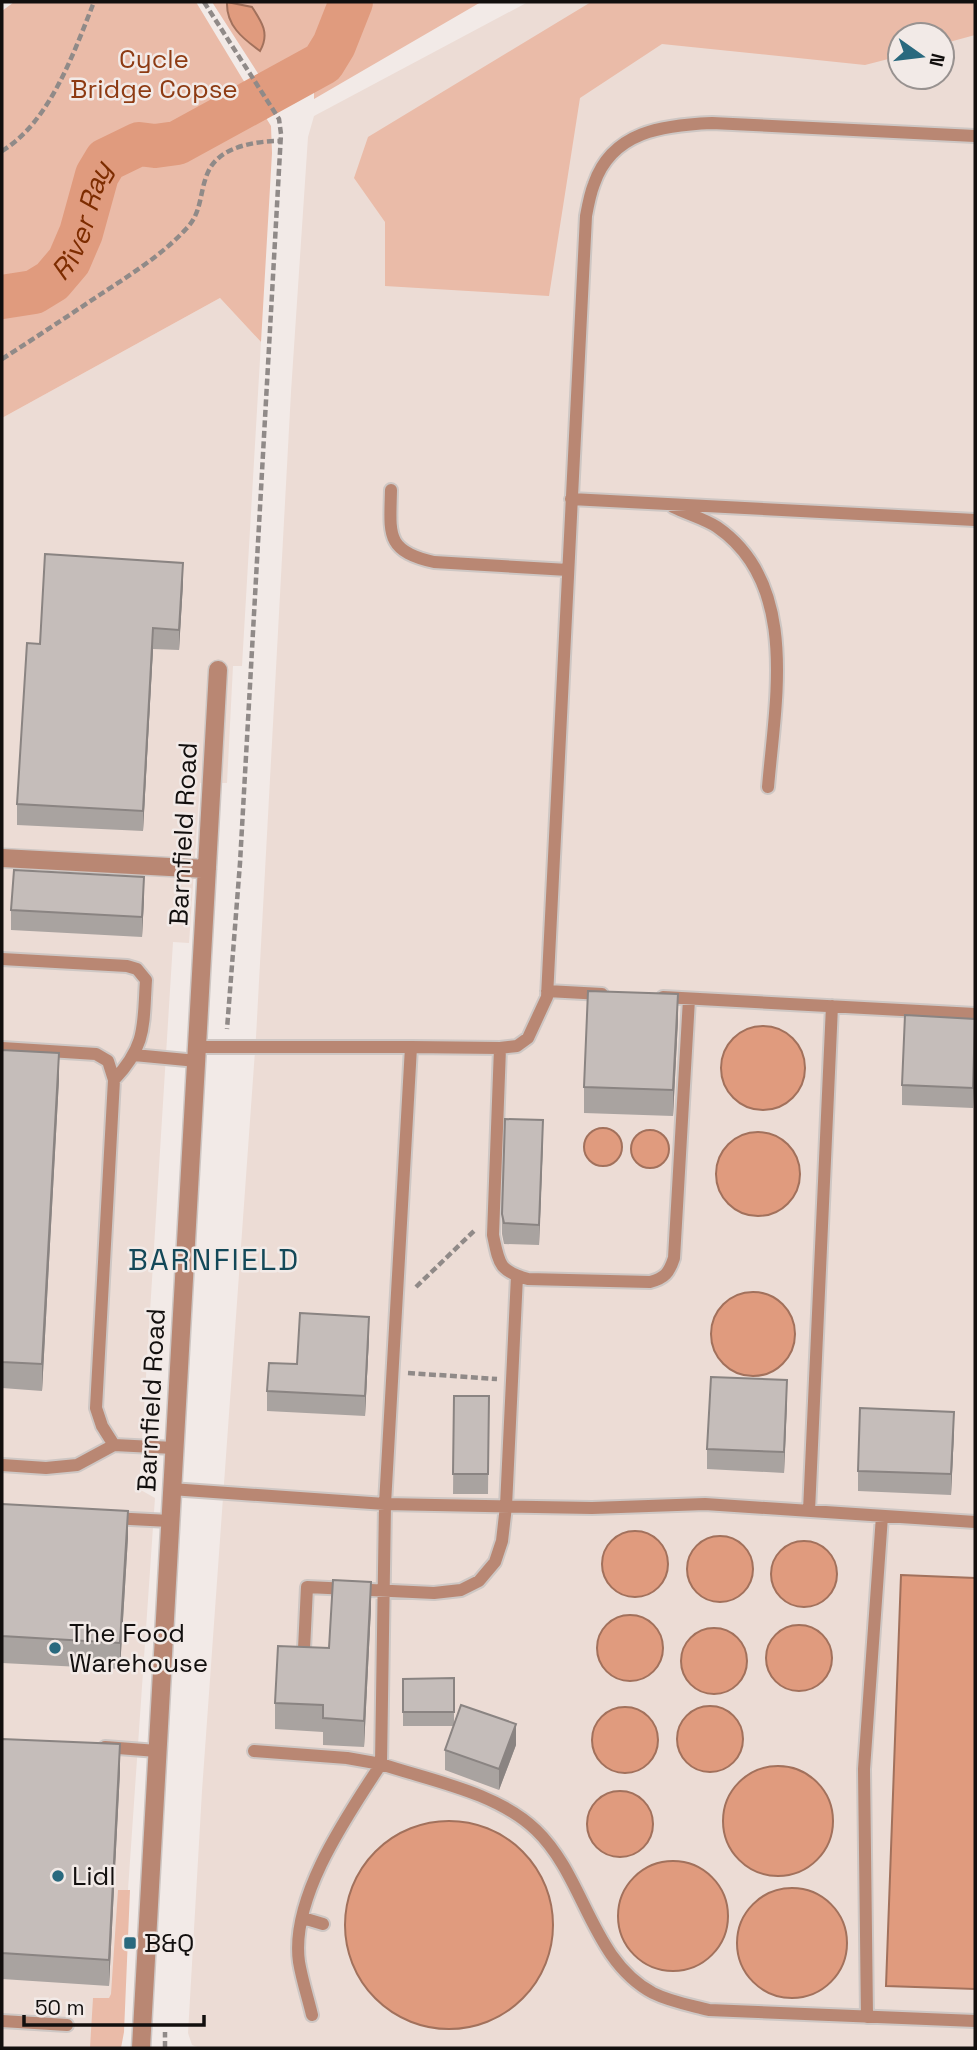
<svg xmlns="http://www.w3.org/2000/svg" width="977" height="2050" viewBox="0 0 977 2050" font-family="'Space Grotesk',sans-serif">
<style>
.built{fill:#ecdcd5;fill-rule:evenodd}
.green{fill:#eabba8}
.water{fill:#e09b7e;stroke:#a2715c;stroke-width:2}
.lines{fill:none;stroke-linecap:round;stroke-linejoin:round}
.river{stroke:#e09b7e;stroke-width:44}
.lane-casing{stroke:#cec7c4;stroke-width:16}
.street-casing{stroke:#cec7c4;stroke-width:21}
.path{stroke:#908a88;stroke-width:4.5;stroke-dasharray:7 3.5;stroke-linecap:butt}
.lane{stroke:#b98773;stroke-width:12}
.street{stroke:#b98773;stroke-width:18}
.wall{fill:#a9a3a0}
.shaded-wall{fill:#8a8482}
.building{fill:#c5bdba;stroke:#8a8482;stroke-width:2}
.poi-dot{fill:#29697e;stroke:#f2eae7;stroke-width:2.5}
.labels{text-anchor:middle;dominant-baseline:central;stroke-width:5;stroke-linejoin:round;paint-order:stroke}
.park-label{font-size:26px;fill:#8e3b13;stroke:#f2eae7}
.street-label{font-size:26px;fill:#120f0e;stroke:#f2eae7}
.poi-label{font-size:26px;fill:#120f0e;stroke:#f2eae7;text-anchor:start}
.water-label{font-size:28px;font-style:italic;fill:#7d2c00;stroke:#f2eae7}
.quarter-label{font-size:30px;letter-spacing:2px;fill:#134858;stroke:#f2eae7}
</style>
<rect width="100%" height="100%" fill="#f2eae7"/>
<path class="built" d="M528,2H975V2048H200L192,2045L188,2033L202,1791L256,1037L291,392L308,137L314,116ZM900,35H942V77H900Z
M220,298L261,342L242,666H233L227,783H200L189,943L173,942L139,1489L155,1498L118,2035L110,2048H2V418Z"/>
<path class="green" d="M14,2H196L271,126L272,153L261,342L220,298L2,418V11Z
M212,2H344L322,52L309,65L268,89Z
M366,2H481L314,99V89Z
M591,2H975V35L942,44V35H900V56L865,65L662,44L580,98L549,296L385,286V222L354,178L368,137Z
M118,1890H130L124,2032L121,2048H90L93,1998H109L111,1994Z"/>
<path class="water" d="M227,2L252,7C262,22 270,34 260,51C242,38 226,25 227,2Z
M721 1068a42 42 0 1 1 84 0a42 42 0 1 1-84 0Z
M584 1147a19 19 0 1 1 38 0a19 19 0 1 1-38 0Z
M631 1149a19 19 0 1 1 38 0a19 19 0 1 1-38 0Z
M716 1174a42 42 0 1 1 84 0a42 42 0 1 1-84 0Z
M711 1334a42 42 0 1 1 84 0a42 42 0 1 1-84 0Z
M602 1564a33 33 0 1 1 66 0a33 33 0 1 1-66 0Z
M687 1569a33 33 0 1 1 66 0a33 33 0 1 1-66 0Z
M771 1574a33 33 0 1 1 66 0a33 33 0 1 1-66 0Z
M901,1575L975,1578V1989L886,1986Z
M597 1648a33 33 0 1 1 66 0a33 33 0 1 1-66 0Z
M766 1658a33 33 0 1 1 66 0a33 33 0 1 1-66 0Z
M681 1661a33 33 0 1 1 66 0a33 33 0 1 1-66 0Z
M677 1739a33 33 0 1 1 66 0a33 33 0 1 1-66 0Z
M592 1740a33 33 0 1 1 66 0a33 33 0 1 1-66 0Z
M723 1821a55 55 0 1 1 110 0a55 55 0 1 1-110 0Z
M587 1824a33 33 0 1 1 66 0a33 33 0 1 1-66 0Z
M345 1925a104 104 0 1 1 208 0a104 104 0 1 1-208 0Z
M618 1916a55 55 0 1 1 110 0a55 55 0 1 1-110 0Z
M737 1943a55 55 0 1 1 110 0a55 55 0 1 1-110 0Z"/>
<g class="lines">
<path class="river" id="s1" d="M2,297L34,292L52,281L69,261L81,233L97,175L106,160L139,144L155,146L177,143L323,63L334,45L351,2"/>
<g class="lane-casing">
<path id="lane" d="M975,136L712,123C664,125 612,131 594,184C590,194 588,205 586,216L547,997L528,1038L517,1046L500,1048L411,1047L385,1504L381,1764C432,1781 496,1792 536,1830C585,1877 591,1960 653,1993C671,2002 690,2005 709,2010L975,2021
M391,490C390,534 385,551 434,562L568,570
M571,499L975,520
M673,507C687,514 705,519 717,527C800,584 775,702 768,787
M2,959L127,966L137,969L146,980C143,1025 147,1045 114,1080
M547,991L602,994
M663,997L975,1014
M197,1047H411
M2,1048L96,1054L108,1061L114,1080L96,1408L102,1426L114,1445
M500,1048L493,1235C499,1264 499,1271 528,1279L650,1282C665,1278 669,1273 674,1258L689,999
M134,1055L197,1061
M2,1465L46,1468L77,1465L114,1445L174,1448
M171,1489L385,1504L592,1508L705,1504L975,1522
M809,1511L832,1006
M111,1518L170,1521
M304,1649L307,1587L434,1593L461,1590L479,1581L495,1562L502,1541L506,1506L517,1276
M105,1747L157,1751
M254,1751L347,1758L381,1764C347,1816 290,1898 299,1962C302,1980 308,1998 312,2015
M303,1918L323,1924
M867,2017L864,1769L882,1516
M2,2021L67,2025"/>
</g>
<g class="street-casing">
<path id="street" d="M2,858L207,869
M141,2048L218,670"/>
</g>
<path class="path" d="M204,2L279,119L281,134L240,863L227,1029
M2,151C50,122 74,52 94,2
M2,359C35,338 68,316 101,294C130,275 162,255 186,229C203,212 199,190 209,170C221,146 257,141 280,141
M416,1287L475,1230
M408,1373L497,1379
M165,2048V2032"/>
<use href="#lane" class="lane"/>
<use href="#street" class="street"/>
</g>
<path class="wall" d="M183,583L179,650L153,649L143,831L17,825V804L40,644Z
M144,898L142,937L11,930V910Z
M975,1019V1061L973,1108L902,1105V1085Z
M678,1020L673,1116L584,1113V1087Z
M2,1050L59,1079L42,1391L2,1388Z
M543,1140L539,1245L504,1244L502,1234V1214Z
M369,1337L365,1416L267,1411V1391L297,1364Z
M454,1396H489L488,1494H453Z
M787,1400L784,1473L707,1469V1449Z
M954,1432L951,1495L858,1491V1471Z
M2,1504L128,1537L120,1669L2,1663Z
M371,1608L364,1747L323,1745V1732L275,1729V1703L329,1648Z
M454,1678V1724L516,1745L499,1790L445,1770V1750L453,1726H403V1679Z
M2,1739L120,1771L109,1986L2,1979Z"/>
<path class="shaded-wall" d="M183,563V583L179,650V630Z
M153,628V649L143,831V811Z
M144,877V898L142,937V917Z
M678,994V1020L673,1116V1090Z
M975,1041V1061L973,1108V1088Z
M59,1053V1079L42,1391V1364Z
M543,1120V1140L539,1245V1225Z
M369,1317V1337L365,1416V1396Z
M787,1380V1400L784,1473V1452Z
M954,1412V1432L951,1495V1474Z
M128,1511V1537L120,1669V1643Z
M371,1582V1608L364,1747V1721Z
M516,1724V1745L499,1790V1769Z
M120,1744V1771L109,1986V1960Z"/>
<path class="building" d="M45,554L183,563L179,630L153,628L143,811L17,804L27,643L40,644Z
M14,870L144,877L142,917L11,910Z
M588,991L678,994L673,1090L584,1087Z
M905,1015L975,1019L973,1088L902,1085Z
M2,1050L59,1053L42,1364L2,1362Z
M505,1119L543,1120L539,1225L504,1223L502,1214Z
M300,1313L369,1317L365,1396L267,1391L269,1363L297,1364Z
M711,1377L787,1380L784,1452L707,1449Z
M454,1396H489L488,1474H453Z
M860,1408L954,1412L951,1474L858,1471Z
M2,1504L128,1511L120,1643L2,1636Z
M333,1580L371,1582L364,1721L323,1718V1705L275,1703L278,1646L329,1648Z
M454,1678V1712H403V1679Z
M461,1705L516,1724L499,1769L445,1750Z
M2,1739L120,1744L109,1960L2,1953Z"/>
<g class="poi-dot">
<circle cx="55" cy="1648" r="7"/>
<circle cx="58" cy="1876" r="7"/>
<rect x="123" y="1936" width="14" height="14" rx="3.5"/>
</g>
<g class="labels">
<g class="park-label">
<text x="154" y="59">Cycle<tspan x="154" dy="30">Bridge Copse</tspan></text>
</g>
<g class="street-label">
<text transform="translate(183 834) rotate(-87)">Barnfield Road</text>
<text transform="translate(151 1400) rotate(-87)">Barnfield Road</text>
</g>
<g class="poi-label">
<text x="69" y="1633">The Food<tspan x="69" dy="30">Warehouse</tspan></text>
<text x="72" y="1876">Lidl</text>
<text x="144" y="1943">B&amp;Q</text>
</g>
<g class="water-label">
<text stroke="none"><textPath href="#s1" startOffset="122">River Ray</textPath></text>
</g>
<g class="quarter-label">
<text x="214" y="1259">BARNFIELD</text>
</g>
</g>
<rect width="977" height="2050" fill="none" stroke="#120f0e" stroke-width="7"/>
<g transform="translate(921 56) rotate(104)"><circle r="33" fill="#f2eae7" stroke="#989290" stroke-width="2"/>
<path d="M0-5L12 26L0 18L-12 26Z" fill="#29697e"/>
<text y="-10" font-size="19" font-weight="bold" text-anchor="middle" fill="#120f0e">N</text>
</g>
<path d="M24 2015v10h180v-10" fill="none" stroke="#120f0e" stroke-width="3.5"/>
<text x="35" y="2015" font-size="21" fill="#120f0e" stroke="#f2eae7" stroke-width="5" paint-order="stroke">50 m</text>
</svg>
